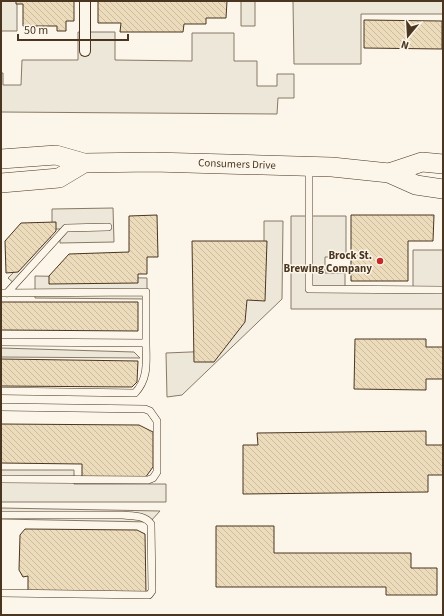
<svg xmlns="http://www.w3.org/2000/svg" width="444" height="616" viewBox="0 0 444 616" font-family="'Source Sans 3',sans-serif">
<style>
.parking{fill:#ede7d9;stroke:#887966}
.building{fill:url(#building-back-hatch);stroke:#4a3520}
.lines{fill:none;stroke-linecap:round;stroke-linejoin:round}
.service-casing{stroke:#4a3520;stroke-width:8}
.pedestrian-casing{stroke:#4a3520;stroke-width:12}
.secondary-casing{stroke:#4a3520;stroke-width:20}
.service{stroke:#fbf6e9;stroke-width:7}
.pedestrian{stroke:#fbf6e9;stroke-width:10}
.secondary{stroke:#fbf6e9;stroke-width:19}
.poi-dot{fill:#c62828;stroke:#fbf6e9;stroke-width:1.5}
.labels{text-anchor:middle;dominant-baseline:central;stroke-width:3;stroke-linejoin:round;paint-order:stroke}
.street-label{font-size:11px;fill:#4a3520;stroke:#fbf6e9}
.poi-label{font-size:11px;font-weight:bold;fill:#4a3520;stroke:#fbf6e9;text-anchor:end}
</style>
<defs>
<pattern id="building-back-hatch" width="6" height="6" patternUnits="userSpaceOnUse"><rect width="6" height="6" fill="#ecdcbc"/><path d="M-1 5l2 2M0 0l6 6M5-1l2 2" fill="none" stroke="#ccbda1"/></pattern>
</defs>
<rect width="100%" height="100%" fill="#fbf6e9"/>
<path class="parking" d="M1,1H17V31H1Z
M241,1H255V26H241Z
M293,1H443V14H361V64H294Z
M78,32H115V60L192,61V33H234V61H257V86H277V74H294V98H278L277,114L1,112V73H3V85H21L22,60H78Z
M113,208L114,242L60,243V229H52V209Z
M291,216H346V257H325V273H345V291L413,292V250H443V309H291Z
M264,221H283L282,299L182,395L167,397L166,353L214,351L245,293H264Z
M49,236L56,243L16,285L8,278Z
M35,276L147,278V299L35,298Z
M1,348L134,352L140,358L1,357Z
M1,470H74V484H166V502H1Z
M1,508L160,511L150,522L1,519Z"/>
<path class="building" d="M16,1H74V21H66V31H57V26H23V4H16Z
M98,1H227L226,18H206V24H184L183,32H120L121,23H98Z
M364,20L442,21V49L364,48Z
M157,215L158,257H147V274H138V283L49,284V276L69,254L129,252V216Z
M351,215H434L433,241H408V281H351Z
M56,222V231L18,272L6,273L5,241L21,223Z
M192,241H267L265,301L247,300L245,322L214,362H194Z
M1,302H138V331L1,330Z
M355,339H426V347H443V379H426V390L354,389Z
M1,359L138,361L137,382L132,387L1,386Z
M1,424L139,425L153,432V467L145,478L82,477V464L1,463Z
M426,431V445H443V475H428V492L243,494V445H258L257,433Z
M216,526H274V553H411V568H437V595H386V587H216Z
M25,529L137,530L145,534L146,593L28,592V576L23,577L19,570L20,535Z"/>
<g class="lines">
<g class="service-casing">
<path id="service" d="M309,167V289L443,290
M1,293L146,292V343
M7,293L66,228L108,227
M1,342L146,343C146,361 149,378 135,393L1,391
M1,407L145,409L150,411L157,421V472L153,478L148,480L1,479
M1,515H123C133,516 145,515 151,524L152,591L149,595L1,593"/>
</g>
<g class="pedestrian-casing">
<path id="pedestrian" d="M85,51V1"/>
</g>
<g class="secondary-casing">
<path id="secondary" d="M1,159L56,155L84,163L153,162L332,167L389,173L416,185L443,189
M389,173L422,162L443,164
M1,183L59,178L84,163"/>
</g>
<use href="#service" class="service"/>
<use href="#pedestrian" class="pedestrian"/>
<use href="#secondary" class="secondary"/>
</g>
<circle class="poi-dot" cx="380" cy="261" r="4"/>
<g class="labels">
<g class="street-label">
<text transform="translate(237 164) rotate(2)">Consumers Drive</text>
</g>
<g class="poi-label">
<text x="372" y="255">Brock St.<tspan x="372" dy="13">Brewing Company</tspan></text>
</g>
</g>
<rect width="444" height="616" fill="none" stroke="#4a3520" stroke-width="4"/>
<g transform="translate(408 36) rotate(198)" stroke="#fbf6e9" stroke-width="3" paint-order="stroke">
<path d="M0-3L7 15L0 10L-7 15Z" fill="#4a3520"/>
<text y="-6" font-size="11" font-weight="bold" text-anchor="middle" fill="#4a3520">N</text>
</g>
<path d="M18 34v6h110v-6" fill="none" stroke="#4a3520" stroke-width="2"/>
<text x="24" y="34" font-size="12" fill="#4a3520" stroke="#fbf6e9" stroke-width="3" paint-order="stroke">50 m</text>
</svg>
